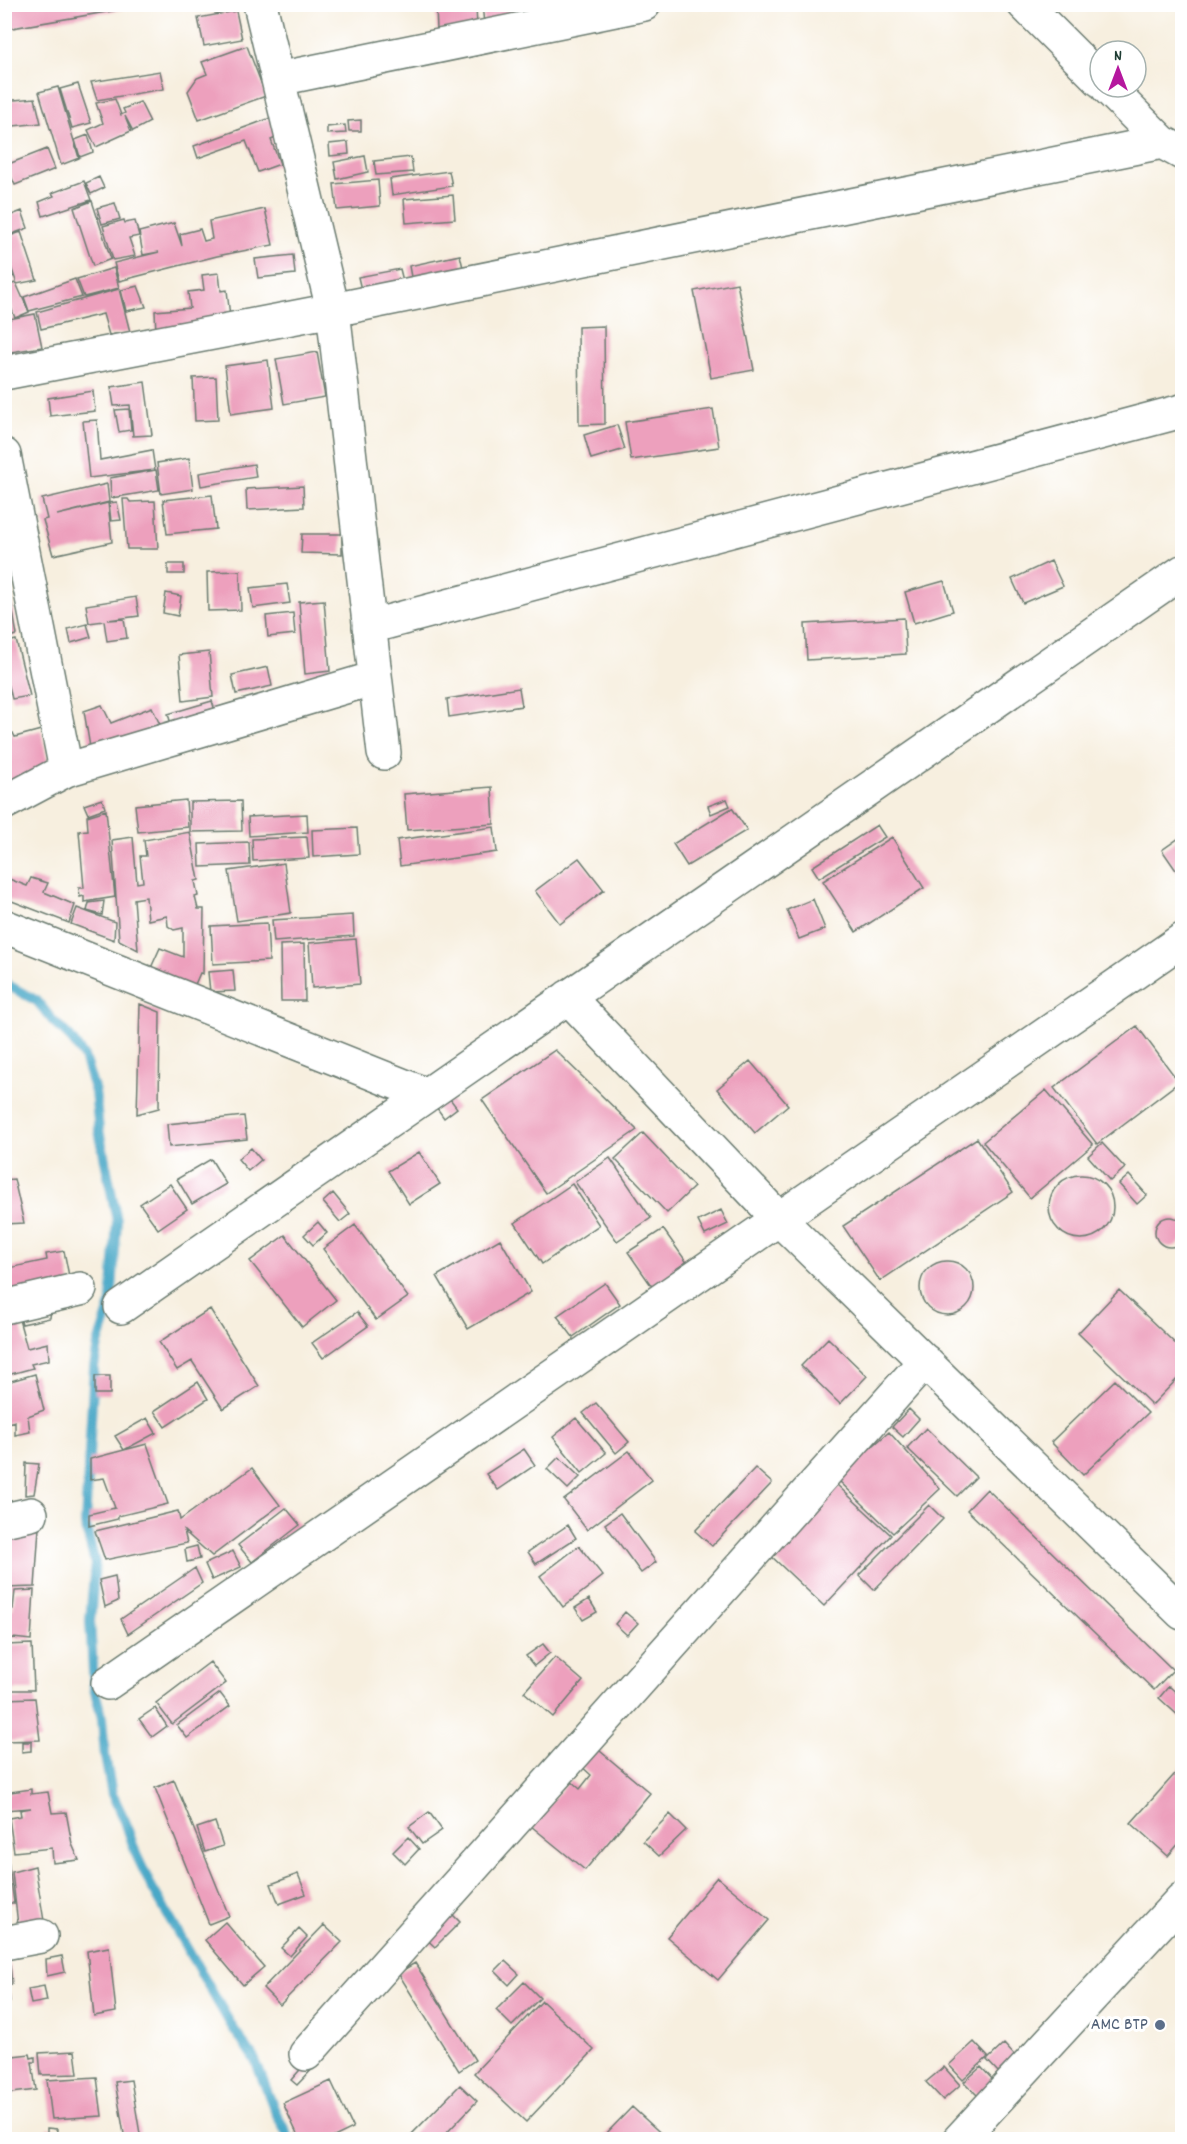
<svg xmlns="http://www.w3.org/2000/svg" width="1187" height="2144" viewBox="0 0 1187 2144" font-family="Dekko,sans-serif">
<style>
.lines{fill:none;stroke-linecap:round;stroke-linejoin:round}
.stream{stroke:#48a8c7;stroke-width:10}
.building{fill:#eda0bd}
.minor-casing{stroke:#6b7b70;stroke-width:36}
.minor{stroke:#fff;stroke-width:33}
.service-dot{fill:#5c6f8a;stroke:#fff;stroke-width:2}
.labels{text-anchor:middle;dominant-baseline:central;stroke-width:6;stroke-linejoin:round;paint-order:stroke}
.service-label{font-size:18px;fill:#4e5e75;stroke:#fff;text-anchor:end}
</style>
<rect width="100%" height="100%" fill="#fff"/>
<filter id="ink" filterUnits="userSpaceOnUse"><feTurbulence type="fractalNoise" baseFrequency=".0167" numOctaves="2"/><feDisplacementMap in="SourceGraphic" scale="12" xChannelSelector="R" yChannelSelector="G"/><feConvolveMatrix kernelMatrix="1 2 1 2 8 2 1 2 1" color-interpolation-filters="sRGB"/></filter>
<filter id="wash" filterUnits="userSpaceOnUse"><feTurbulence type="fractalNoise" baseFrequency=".008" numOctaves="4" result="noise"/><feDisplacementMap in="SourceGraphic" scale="24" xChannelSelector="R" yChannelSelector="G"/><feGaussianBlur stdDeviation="1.35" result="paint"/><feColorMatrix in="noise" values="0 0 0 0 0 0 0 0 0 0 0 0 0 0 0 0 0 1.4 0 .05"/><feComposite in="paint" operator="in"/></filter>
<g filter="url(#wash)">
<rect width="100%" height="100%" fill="#f7efdf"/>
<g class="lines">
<path class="stream" d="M4,983L37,1001L53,1021L70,1037L84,1057L95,1092L99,1130L117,1221L111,1304L98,1344L94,1367L85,1524L95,1563L90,1621L94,1688L102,1718L105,1756L112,1794L125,1821L136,1854L150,1884L231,2025L255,2060L275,2111L290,2140"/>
</g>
<g id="blocks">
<path class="building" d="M4,4H141V6L6,29Z
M369,4H404V6L369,9Z
M482,4H517L519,20L484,24Z
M521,4H559L560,11L523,16Z
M476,6L477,28L437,30L436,8Z
M236,11L242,39L204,46L198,18Z
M247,46L266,96L199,120L188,91L197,78L207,74L202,62Z
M160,71L164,89L97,100L91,82Z
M78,84L91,123L72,128L60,89Z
M58,87L79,158L61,165L39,92Z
M35,98L41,123L4,127V101Z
M115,99L121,115L125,113L123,109L140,102L150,122L133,131L125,116L131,131L96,147L88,130L103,123L96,103Z
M279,115L286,134L271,140L280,164L258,172L246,141L198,158L194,146Z
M361,120V131H349L348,121Z
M345,125L346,133L327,134V127Z
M88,135L93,152L80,157L75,140Z
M348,142L349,154L330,156L329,144Z
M47,149L55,169L15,185L6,165Z
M365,156L368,172L337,179L334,162Z
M411,157L413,172L376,175L374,161Z
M449,171L452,186L392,195L390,179Z
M99,177L104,188L91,194L86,183Z
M378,180L380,206L337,210L334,184Z
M84,181L91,200L43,216L39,202L54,196L52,193Z
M453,195L455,219L406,223L404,199Z
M92,201L111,259L93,266L74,208Z
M115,203L120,219L102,224L97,208Z
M265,209L273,245L217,256L119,281L114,263L159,252L143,255L139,232L174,223L182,246L180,234L200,229L204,241L212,239L209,221Z
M22,211L28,228L4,237V218Z
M124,220L125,223L135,221L139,236L129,238L135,256L113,260L103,226Z
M21,232L37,280L17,284L4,247V238Z
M5,254L14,276L5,280Z
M293,255L295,274L258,278L255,259Z
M460,255L465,276L413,288L409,266Z
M114,268L119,288L84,297L77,279Z
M400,269L404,285L362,294L358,277Z
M219,273L221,291L227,290L230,317L156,332L155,311L190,308L188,292L204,290L202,275Z
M75,279L82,297L29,311L24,297Z
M16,283L29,312L15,318L9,302L4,303V286Z
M737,283L754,370L711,378L694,291Z
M138,286L146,307L126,311L121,290Z
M119,289L130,332L109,335L103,314L41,329L37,312Z
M35,314L42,347L4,353V320Z
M604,326L605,424L579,425L578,327Z
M317,352L325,397L284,404L276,359Z
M268,360L274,408L231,414L225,366Z
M216,377L218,420L195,421L193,378Z
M145,382L152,435L133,436L130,405L114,406L111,387Z
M93,391L95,411L50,416L48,398Z
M129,409L131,430L119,432L115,410Z
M713,409L719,447L631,460L625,422Z
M97,420L100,460L152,450L155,470L89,478L83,421Z
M617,425L625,449L591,459L584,435Z
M189,458L193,489L161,494L157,463Z
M254,464L256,477L201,486L199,473Z
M156,470L159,490L111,498L110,478Z
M107,484L109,502L57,515L108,503L112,542L53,555L43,520L47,519L42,499Z
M303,486L304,507L247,510L246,489Z
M212,495L216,529L167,534L163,500Z
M123,499H128L130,502L155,501L158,549H127Z
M117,502L121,520L111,521L109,503Z
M302,534H342V554L301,553Z
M1051,561L1063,586L1023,603L1012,579Z
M168,564H184V574H168Z
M240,571L241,610L208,611L207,572Z
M944,581L953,611L914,623L905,592Z
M287,584L290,603L253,608L250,588Z
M9,590L17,635L4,638V591Z
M166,593L181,596L178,616L163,613Z
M136,597L139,616L108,620L124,619L127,638L107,641L104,621L89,623L86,605Z
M324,600L330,671L305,674L299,602Z
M293,613L295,634L268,637L266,616Z
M904,618L906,654L807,660L805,624Z
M87,624L91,637L71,643L68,629Z
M16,640L30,696L12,699L9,686L4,688V643Z
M209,652L213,697L183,701L179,655Z
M268,667L272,686L236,694L232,675Z
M519,688L522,706L449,717L447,699Z
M212,701L216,714L172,727L168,714Z
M102,705L111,723L152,707L161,727L91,753L84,711Z
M41,730L50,773L4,792V736L13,733L15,737Z
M492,787L494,824L407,830L404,794Z
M102,799L105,808L88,814L84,805Z
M727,799L730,806L711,814L708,806Z
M186,800L188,827L138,832L135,805Z
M241,801L242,831L190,832V802Z
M732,808L747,830L687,866L673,844Z
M106,810L115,897L84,902V896L80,897L79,888H84L79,831L88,830L87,816Z
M307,814L308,832L249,836L248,817Z
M877,825L885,837L819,878L812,867Z
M494,827L497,852L400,866L397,840Z
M357,828L359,854L313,857L312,830Z
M190,832L199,880L195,881L198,896L195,897L198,909H204L203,974L200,973L193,989L150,970L160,948L183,957V928L174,930L168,926L167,916L148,920L146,897L134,899L138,950L119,940L112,840L133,837L137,883L143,882L140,856H146L144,840Z
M1182,836V879L1162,850Z
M307,837L309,858L253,861L252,839Z
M892,837L924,888L856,932L823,881Z
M249,842L250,865L200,867L199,844Z
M579,858L604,890L560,924L535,891Z
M284,863L291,913L237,921L229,871Z
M4,877L27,886L31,878L48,883L44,892L75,905L69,923L4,898Z
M813,899L825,929L799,939L787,910Z
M104,901L102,915L87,911L89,903Z
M77,908L115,922L114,940L71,924Z
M353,915L354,936L274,942L272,920Z
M267,923L269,961L213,964L211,926Z
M356,939L360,984L312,988L309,943Z
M304,944L305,1001H281L280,945Z
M233,970L235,991L210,992L208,972Z
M140,1004L160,1012L159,1108L137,1114Z
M1137,1026L1179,1082L1097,1144L1054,1088Z
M555,1050L637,1130L546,1193L482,1100Z
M750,1061L788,1105L755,1133L717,1089Z
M1046,1090L1093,1145L1030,1198L983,1142Z
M447,1095L457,1108L444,1118L434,1104Z
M244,1116L247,1139L169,1147L167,1124Z
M643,1133L694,1187L667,1213L615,1159Z
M977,1138L1013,1192L880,1281L843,1226Z
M1102,1143L1125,1168L1110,1181L1088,1156Z
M251,1148L261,1160L248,1171L238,1159Z
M419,1152L440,1184L409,1204L388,1171Z
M610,1158L651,1218L617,1241L575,1182Z
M211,1159L226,1184L192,1204L177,1179Z
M1049 1207a32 32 0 1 1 64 0a32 32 0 1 1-64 0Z
M1129,1175L1147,1195L1137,1204L1119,1184Z
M14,1179L24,1223L4,1224V1180Z
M170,1184L187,1209L158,1229L140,1204Z
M572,1184L599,1225L542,1264L515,1223Z
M333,1193L350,1214L340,1222L323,1202Z
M721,1210L728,1224L705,1235L698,1221Z
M1155 1232a15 15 0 1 1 30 0a15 15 0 1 1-30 0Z
M318,1222L327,1233L313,1245L304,1235Z
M355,1225L408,1297L376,1320L323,1249Z
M663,1229L688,1264L653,1288L628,1252Z
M285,1235L336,1300L302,1327L250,1261Z
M500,1239L531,1292L468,1329L437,1276Z
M64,1251L71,1286L4,1301V1269L47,1260L46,1254Z
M920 1288a27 27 0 1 1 54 0a27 27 0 1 1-54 0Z
M605,1283L620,1304L573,1337L557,1316Z
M1119,1290L1182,1350V1374L1152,1405L1078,1333Z
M52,1299L50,1318L22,1324L17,1308Z
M210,1309L259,1386L223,1409L192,1361L177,1370L159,1342Z
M357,1312L368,1326L323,1358L312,1343Z
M18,1316L27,1348L48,1343L49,1360L31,1364L33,1368L4,1376V1319Z
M828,1338L867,1376L840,1404L801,1366Z
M35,1374L44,1410L28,1416L30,1432L15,1435V1421L4,1424V1383Z
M95,1376H110V1394H95Z
M1115,1380L1148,1413L1083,1475L1051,1442Z
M198,1382L208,1399L165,1427L154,1411Z
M596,1403L629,1442L616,1453L583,1413Z
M909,1409L919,1419L903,1437L892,1427Z
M147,1418L156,1433L124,1450L115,1436Z
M576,1418L606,1453L582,1473L553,1437Z
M926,1428L976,1477L957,1496L907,1448Z
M889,1432L940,1489L893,1533L836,1478Z
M147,1444L168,1504L118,1516V1519L89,1526V1514L115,1508L104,1478L90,1480V1459Z
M524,1449L535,1465L498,1490L486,1474Z
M629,1451L652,1480L587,1530L564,1500Z
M559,1457L580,1477L568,1489L547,1469Z
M26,1463L39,1464L34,1494L25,1495Z
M252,1468L280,1505L212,1556L184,1531L187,1543L105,1560L95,1531L178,1511L180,1520Z
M755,1468L772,1483L712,1546L695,1531Z
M836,1484L891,1535L824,1606L770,1555Z
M987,1489L1173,1670L1154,1690L967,1510Z
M929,1505L943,1519L874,1590L859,1575Z
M286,1508L300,1525L252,1562L238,1545Z
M620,1513L656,1562L641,1573L605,1524Z
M568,1525L576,1538L536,1564L528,1552Z
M39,1528L35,1587L4,1588V1536Z
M197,1546L200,1559L187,1562L185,1549Z
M579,1546L603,1576L563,1607L540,1576Z
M233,1551L241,1567L212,1580L205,1564Z
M195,1568L202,1583L128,1634L121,1619Z
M115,1576L118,1601L105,1607L99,1580Z
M34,1590L31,1640L13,1638L4,1640V1609H13L15,1591Z
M589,1599L597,1612L583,1620L575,1608Z
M625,1612L638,1623L627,1635L615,1624Z
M32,1644L34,1690H4V1645Z
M543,1644L550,1653L534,1666L526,1656Z
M555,1657L583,1681L553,1717L524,1692Z
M210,1662L226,1683L172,1724L156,1703Z
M1169,1686L1182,1698V1719L1159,1698Z
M220,1693L230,1706L187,1738L177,1725Z
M35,1698L40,1740L4,1741V1699Z
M155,1708L167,1726L152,1737L139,1719Z
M22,1742H31V1751L22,1752Z
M594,1746L650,1793L585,1870L531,1826L570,1780L580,1789L591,1775L579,1764Z
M1182,1766V1840L1168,1856L1131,1823Z
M174,1780L229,1916L209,1924L155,1788Z
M31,1789V1794L48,1792L52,1813L66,1812L72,1844L79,1860L53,1863L52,1848L14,1852L9,1818L21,1816L20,1810L31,1808L4,1810V1793Z
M429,1812L442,1830L422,1844L409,1827Z
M670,1814L686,1830L659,1856L643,1841Z
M215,1822L223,1846L205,1852L197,1828Z
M408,1837L419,1849L405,1864L393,1852Z
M6,1845L14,1903H4V1846Z
M35,1866L44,1921L18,1925L12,1872Z
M298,1874L306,1894L279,1904L271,1884Z
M717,1877L769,1920L718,1980L667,1937Z
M446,1908L460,1922L435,1947L420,1933Z
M225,1922L264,1967L243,1985L205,1940Z
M324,1925L342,1942L280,2005L263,1988Z
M299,1929L307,1937L290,1956L281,1948Z
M109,1947L116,2012L94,2016L87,1951Z
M62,1956L65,1972L47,1976L46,1959Z
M505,1961L519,1974L509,1985L495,1971Z
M415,1963L475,2060L459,2071L398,1973Z
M10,1965L12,1984L4,1986V1966Z
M524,1982L540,1998L512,2026L496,2010Z
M44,1986L47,2001L31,2004L28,1989Z
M9,1991L10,2002L4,2003V1992Z
M542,2001L594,2050L526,2122L474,2073Z
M974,2042L988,2057L963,2080L949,2065Z
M1004,2044L1015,2056L998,2072L987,2060Z
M75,2051L78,2074L41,2075L39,2053Z
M30,2054L31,2058L35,2057V2062H32L36,2090L4,2094V2057Z
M314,2054L321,2060L297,2085L291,2080Z
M944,2067L960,2085L943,2100L926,2082Z
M981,2067L994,2081L978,2096L964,2082Z
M97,2077L102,2116L52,2119L47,2080Z
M131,2080L141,2140H125L115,2082Z
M331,2081L353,2128L328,2140H300L283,2103Z
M460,2085L477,2101L440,2140H409L408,2138Z
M632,2107L668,2140H600Z
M47,2128L57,2129L56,2140H47Z"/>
</g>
</g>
<g filter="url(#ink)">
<use href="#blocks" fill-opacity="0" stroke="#6b7b70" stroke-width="1.5"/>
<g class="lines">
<g class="minor-casing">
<path id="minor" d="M260,4L333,310L384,753
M1024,4L1100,80
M278,79L644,4
M1107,87L1162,142L1182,153
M4,373L333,310L1162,142
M4,455L66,770
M369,627L1182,411
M4,803L66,770L375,678
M4,926L427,1095
M568,997L779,1219L1182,1613
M4,1307L80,1289
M121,1307L1182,572
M4,1520L31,1514
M108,1683L1182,940
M4,1943L41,1936
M306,2054L925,1361
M959,2140L1182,1899"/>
</g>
<use href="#minor" class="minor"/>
</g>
</g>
<circle class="service-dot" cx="1160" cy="2025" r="6"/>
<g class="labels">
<g class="service-label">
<text x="1148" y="2025">AMC BTP</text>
</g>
</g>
<rect width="1187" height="2144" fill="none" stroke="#fff" stroke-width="24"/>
<g transform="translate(1118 69)"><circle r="28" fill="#ffffff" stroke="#a5b1ae" stroke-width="1.5"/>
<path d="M0-4.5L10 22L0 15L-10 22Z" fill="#b5179e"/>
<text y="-9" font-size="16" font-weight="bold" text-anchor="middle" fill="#1f3d34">N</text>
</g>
</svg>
